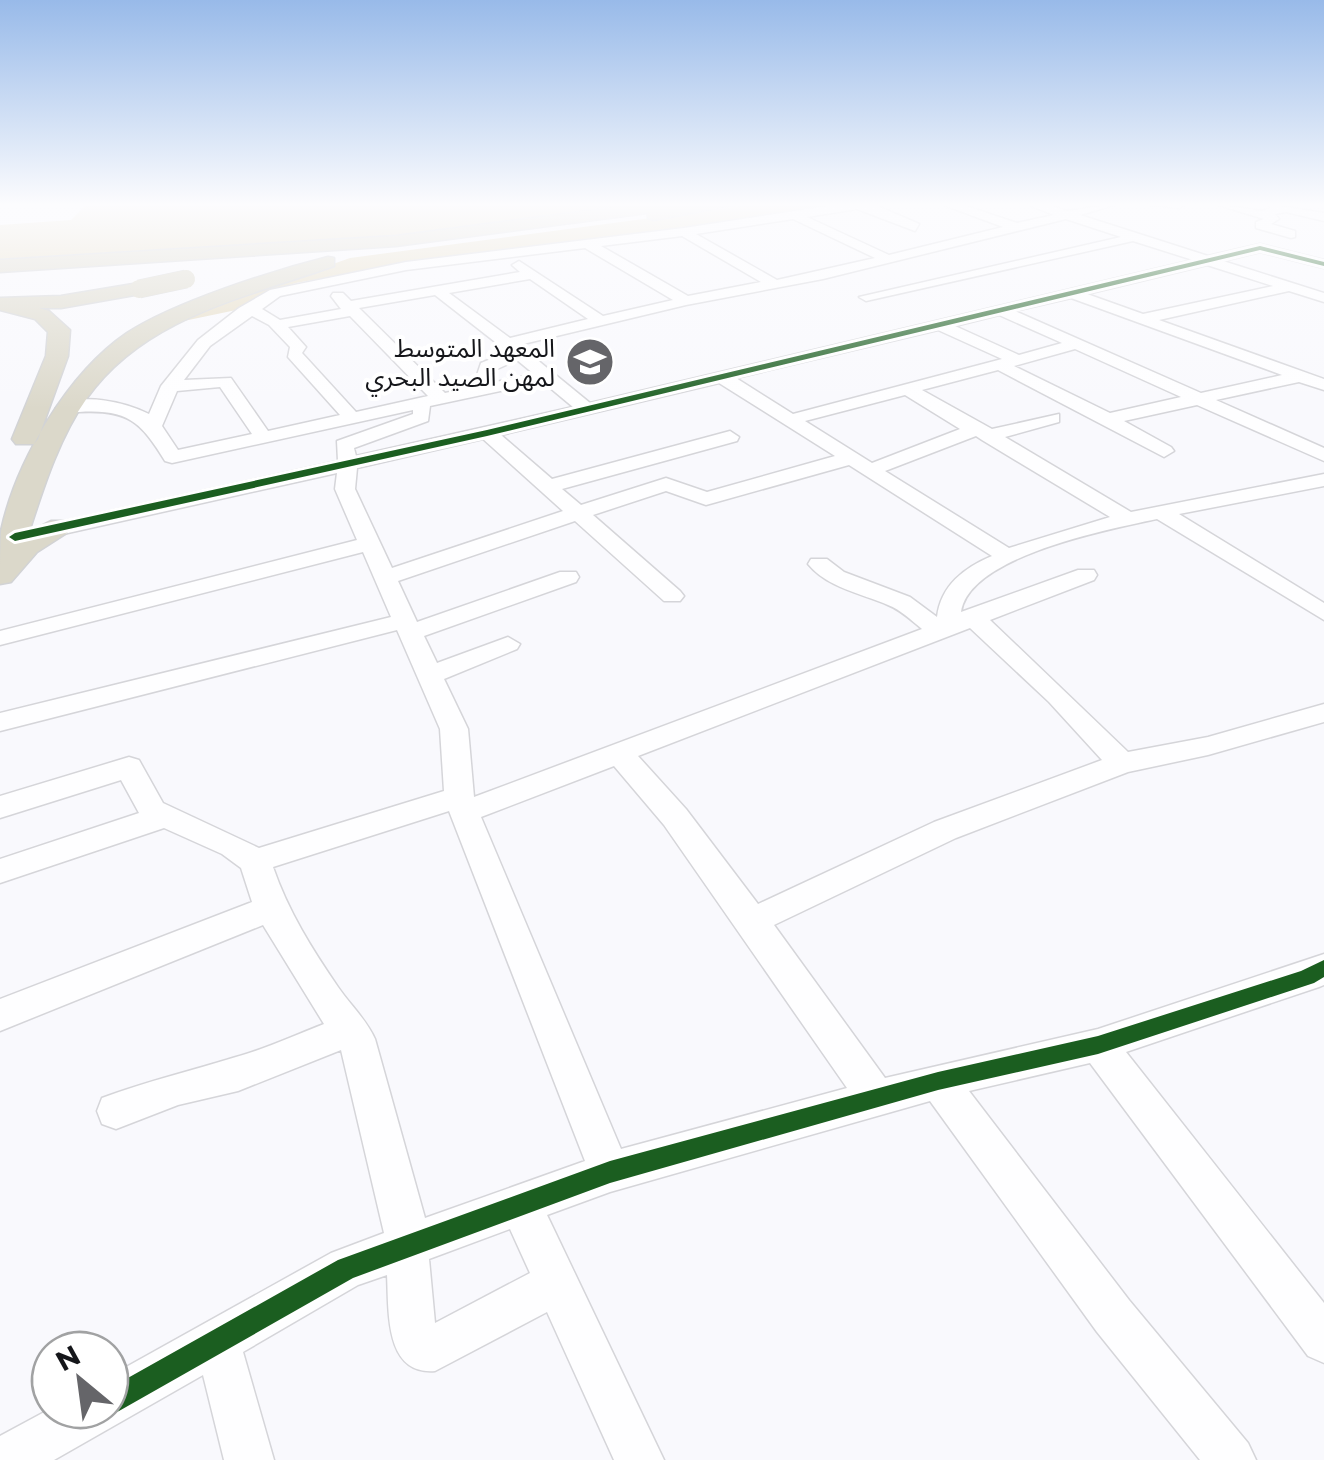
<svg xmlns="http://www.w3.org/2000/svg" width="1324" height="1460" viewBox="0 0 1324 1460" font-family="Montserrat,'Noto Sans Arabic',sans-serif">
<style>
.green{fill:#e5dcc4}
.lines{fill:none;stroke-linecap:round;stroke-linejoin:round}
.minor-casing{stroke:#d5d5d9;stroke-width:3}
.highway-casing{stroke:#d2d3d5;stroke-width:3}
.minor{fill:#fefeff;fill-rule:evenodd}
.highway{fill:#dbd8ca;fill-rule:evenodd}
.highway-bridge-casing{stroke:#d2d3d5;stroke-width:19;stroke-linecap:butt}
.highway-bridge{stroke:#dbd8ca;stroke-width:18}
.cycleway-casing{stroke:#fff;stroke-width:6}
.cycleway{fill:#1b5e20;fill-rule:evenodd}
.labels{text-anchor:middle;dominant-baseline:central;stroke-width:8;stroke-linejoin:round;paint-order:stroke}
.far-poi-label{font-size:25px;fill:#15161a;stroke:#fff;text-anchor:end}
</style>
<rect width="100%" height="100%" fill="#f9f9fd"/>
<path class="green" d="M87,204H649L436,233L0,259V225L71,220Z
M756,204H860L790,217L390,266L296,283L273,290L241,309L155,327L350,258Z"/>
<g class="lines">
<g class="minor-casing">
<path id="minor" d="M841,204H873L919,224L915,231L857,209L807,217L889,255L1003,227L941,204H960L1017,223L1054,215L1027,204H1046L1067,211L1117,204L1080,215L1208,256L1260,244L1324,260V268L1260,252L1223,261L1324,293V302L1289,291L1159,320L1324,379V390L1299,382L1216,400L1324,448V461L1197,405L1124,421L1171,447L1174,451L1164,457L998,370L922,390L992,429L1059,414V422L1005,437L1131,512L1324,474V486L1179,514L1324,603V620L1157,519C1110,529 969,556 961,612L1078,570H1094L1097,575L1094,580L990,620L1128,752L1208,737L1324,704V722L1208,755L1128,772L956,838L774,925L885,1078L1098,1029L1324,954V985L1319,987L1126,1052L1324,1303V1363L1308,1356L1090,1063L969,1091L1129,1300L1248,1443L1256,1460H1200L1097,1332L930,1101L610,1192L547,1215L664,1460H614L547,1312L435,1371C384,1375 389,1310 387,1275L358,1285L243,1352L274,1460H224L203,1375L54,1460H0V1436L50,1409L110,1410V1376L331,1253L384,1233L341,1050L238,1091L178,1105L116,1129L102,1124L97,1111L102,1098C147,1081 191,1071 236,1057C266,1049 295,1035 324,1024L263,925L0,1031V999L252,902L241,868L222,854L164,828L0,883V859L139,813L121,780L0,818V796L129,757L139,760L163,803L259,848L444,791L440,729L397,630L0,731V713L391,617L363,552L0,645V631L357,540L335,489L337,473L41,539L30,533L33,528L338,461L337,441L413,414V410L172,463L165,461C141,422 128,409 79,412C68,413 64,414 56,408C79,391 125,402 149,414L161,386L198,340L239,308L270,290L406,262L684,228ZM793,219L875,258L777,280L696,234ZM1066,219L1121,237L859,297L866,301L1133,241L1193,260L590,403L519,345L686,305L823,279ZM682,236L761,282L688,296L601,246ZM585,248L673,300L603,316L519,261L512,265L520,272L351,301L343,293H333L331,296L341,309L280,320L262,309L280,296L406,270ZM1207,265L1273,286L1143,314L1087,294ZM530,279L588,319L510,338L449,293ZM435,295L508,352L481,363L473,387L445,393L359,308ZM1071,298L1282,375L1201,393L1015,311ZM999,315L1062,343L1019,355L955,326ZM252,316L269,325L290,347L288,357L340,415L268,431L231,378L184,380L210,346ZM350,316L428,396L356,412L302,353L306,347L288,327ZM938,330L1002,359L793,414L736,378ZM1075,349L1181,397L1110,413L1014,366ZM517,360L534,374L491,383L495,370ZM543,382L573,407L356,456L354,448L428,421L430,406ZM719,383L835,456L707,492L666,478L581,505L562,489L737,441L739,437L730,431L552,479L501,435ZM220,387L252,434L178,450L162,426L177,391ZM905,395L960,429L872,463L805,421ZM976,436L982,440L1110,517L1009,548L885,471ZM483,439L563,511L392,568L355,489L357,468ZM849,465L992,556C964,568 941,585 937,617L910,597L844,572L827,559H811L808,564C828,588 860,593 888,605C901,610 911,620 922,629L474,797L468,729L444,679L517,649L520,644L508,637L437,663L424,636L576,582L579,577L576,572H560L417,622L398,581L575,521L664,601H680L684,596L680,591L593,515L666,491L706,505ZM970,628L1049,702L1102,760L934,822L758,904L686,809L638,756ZM614,766L664,825L847,1088L621,1149L481,817ZM449,811L585,1161L425,1218L375,1039C366,1019 351,1006 338,987C312,949 288,911 273,867ZM510,1229L530,1273L435,1323L429,1259Z
M1143,204H1186L1180,208Z
M1215,204L1262,211L1271,208L1267,204L1324,213V221L1286,212L1275,214L1279,219L1271,224L1295,231V237L1291,238L1256,228V222L1264,219Z"/>
</g>
<g class="highway-casing">
<path id="highway" d="M640,204H738L654,220L648,218L647,213L396,246L0,272V260L396,236Z
M328,257L334,258V266C247,297 144,317 87,398C59,438 44,486 29,532L51,521H71L76,527L37,552L11,582L0,584C0,567 0,547 1,531C16,461 68,373 127,333C175,302 272,271 328,257Z
M139,283L149,289L146,293L61,308H39L49,311L70,330L68,356L38,439L34,444H16L12,439L46,356L48,332L35,319L0,310V298L61,296Z"/>
</g>
<use href="#minor" class="minor"/>
<use href="#highway" class="highway"/>
<g class="highway-bridge-casing">
<path id="highway-bridge" d="M139,289L186,279"/>
</g>
<use href="#highway-bridge" class="highway-bridge"/>
<g class="cycleway-casing">
<path id="cycleway" d="M1260,246L1324,262V266L1260,250L487,436L15,541L9,537L15,533L487,430Z
M1324,960V977L1314,983L1098,1054L938,1090L610,1183L353,1278L119,1411L110,1415L100,1410H110V1388L338,1260L610,1161L938,1072L1098,1036L1301,971Z"/>
</g>
<use href="#cycleway" class="cycleway"/>
</g>
<linearGradient id="sky" x2="0" y2="1"><stop stop-color="#98bae9"/><stop offset="0.5" stop-color="#fcfcfe"/><stop offset="1" stop-color="#fcfcfe" stop-opacity="0"/></linearGradient>
<rect width="1324" height="409" fill="url(#sky)"/>
<defs>
<g id="university-disc" transform="scale(2.5)"><circle r="9.5" fill="#656569" stroke="#fff"/><path d="M0-5L7-2L0 1L-7-2ZM-4 1L0 2.5L4 1V4Q0 6-4 4Z" fill="#fff"/></g>
</defs>
<g fill-rule="evenodd">
<use href="#university-disc" x="590" y="362"/>
</g>
<g class="labels">
<g class="far-poi-label">
<text x="555" y="348">المعهد المتوسط<tspan x="555" dy="29">لمهن الصيد البحري</tspan></text>
</g>
</g>
<g transform="translate(80 1380) rotate(331)"><circle r="48" fill="#ffffff" stroke="#a1a2a3" stroke-width="2.5"/>
<path d="M0-8L18 38L0 25L-18 38Z" fill="#656569"/>
<text y="-15" font-size="28" font-weight="bold" text-anchor="middle" fill="#15161a">N</text>
</g>
</svg>
